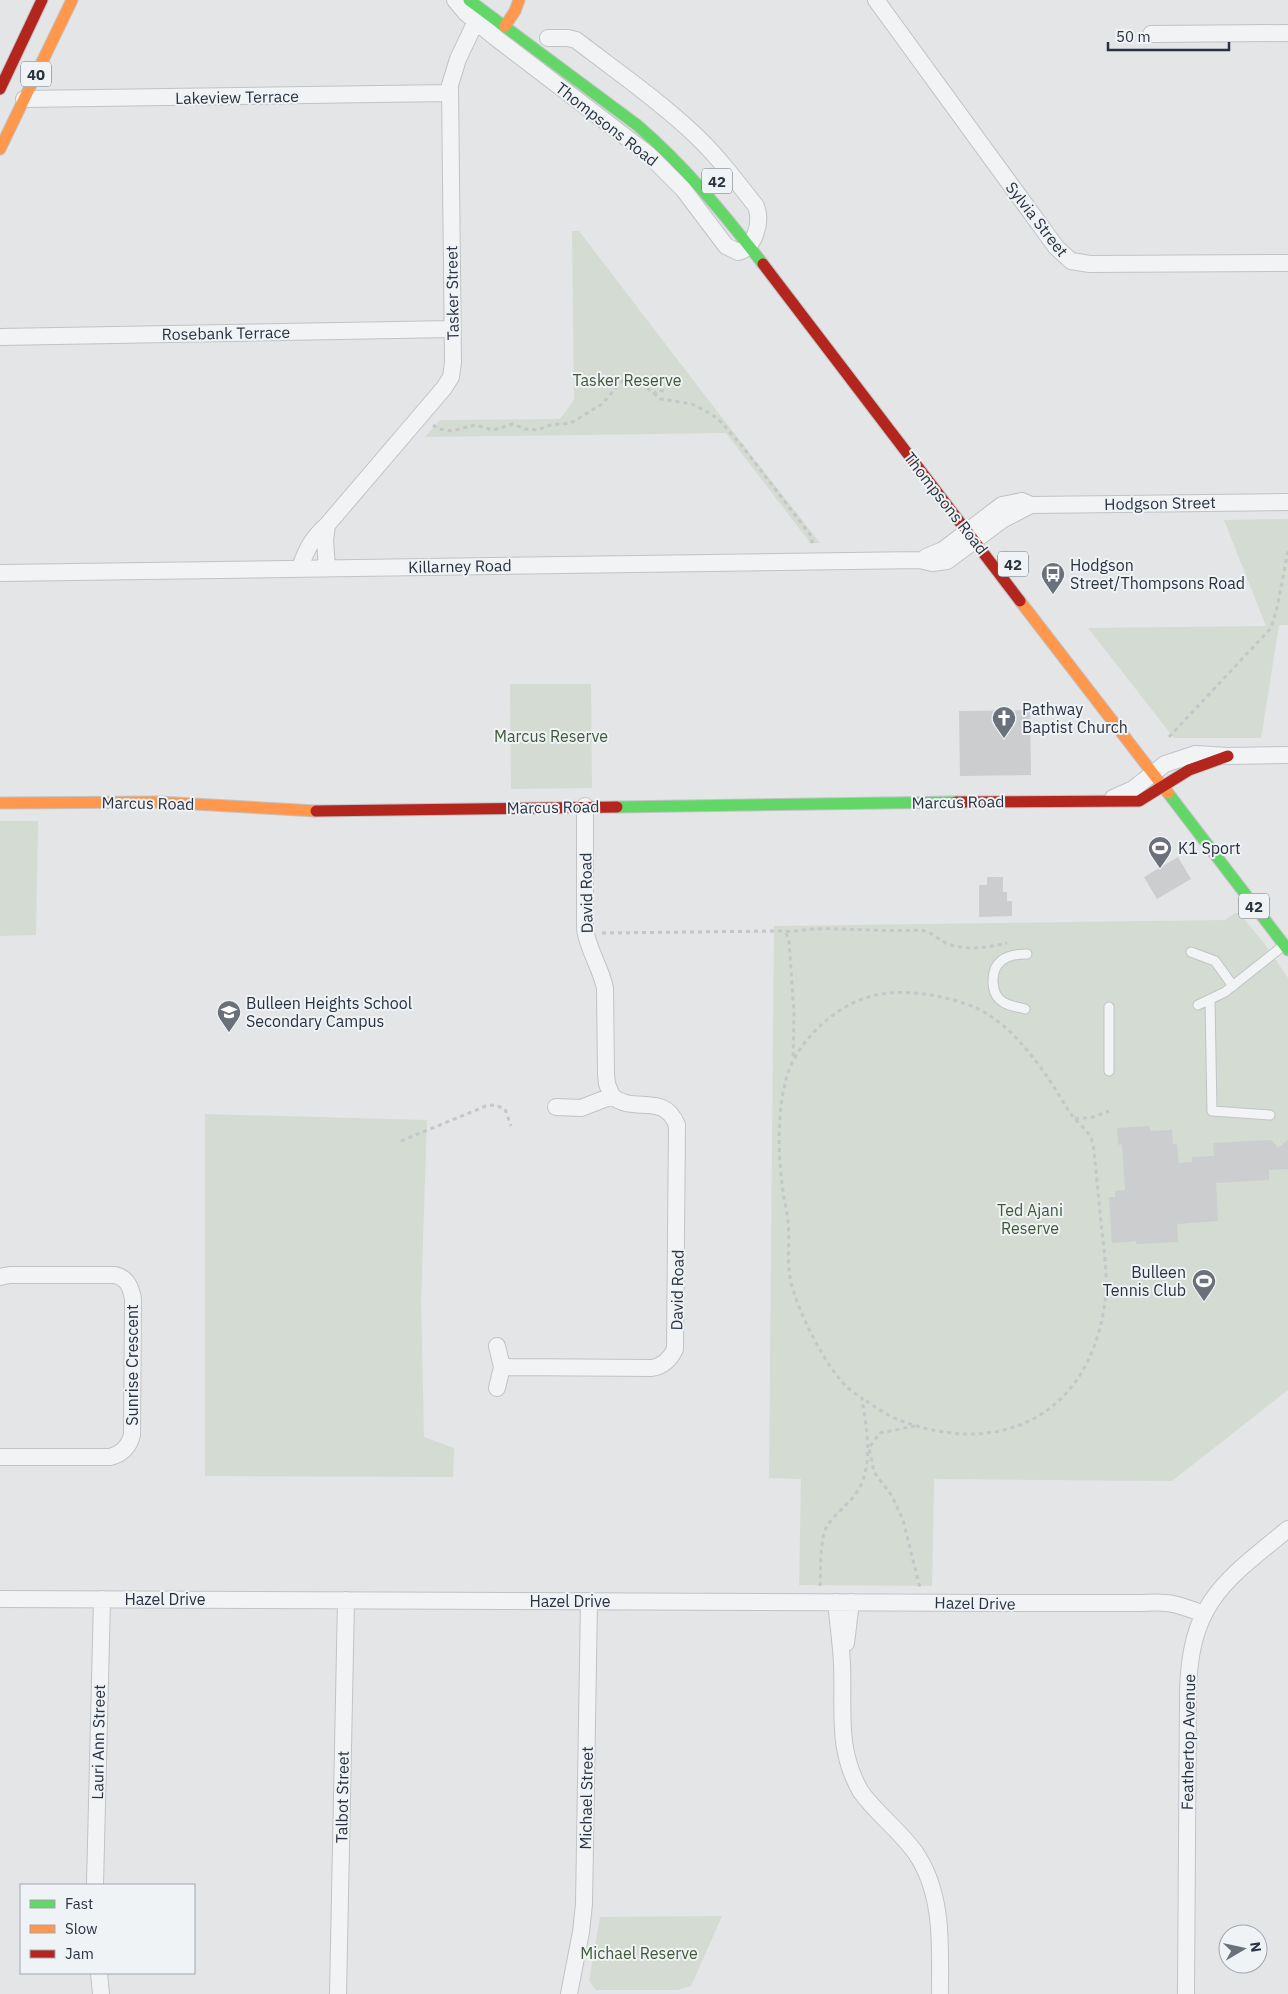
<svg xmlns="http://www.w3.org/2000/svg" width="1288" height="1994" viewBox="0 0 1288 1994" font-family="'IBM Plex Sans',sans-serif">
<style>
.green{fill:#d4dbd3}
.building{fill:#cbcdcf}
.lines{fill:none;stroke-linecap:round;stroke-linejoin:round}
.lane-casing{stroke:#c1c3c5;stroke-width:11}
.street-casing{stroke:#c1c3c5;stroke-width:18}
.fast-casing{stroke:#c1c3c5;stroke-width:13}
.slow-casing{stroke:#c1c3c5;stroke-width:13}
.jam-casing{stroke:#c1c3c5;stroke-width:13}
.path{stroke:#c4c6c8;stroke-width:3;stroke-dasharray:4 4;stroke-linecap:butt}
.lane{stroke:#f1f3f4;stroke-width:9}
.street{stroke:#f1f3f4;stroke-width:16}
.fast{stroke:#63d668;stroke-width:11}
.slow{stroke:#ff974d;stroke-width:11}
.jam{stroke:#b3261e;stroke-width:11}
.labels{text-anchor:middle;dominant-baseline:central;stroke-width:4;stroke-linejoin:round;paint-order:stroke}
.shield{fill:#f0f3f6;stroke:#656c76;stroke-width:1}
.shield-label{font-size:15px;font-weight:bold;fill:#2a323f}
.street-label{font-size:16px;fill:#2a323f;stroke:#f0f3f6}
.park-label{font-size:16px;fill:#405a39;stroke:#f0f3f6}
.poi-label{font-size:16px;fill:#2a323f;stroke:#f0f3f6;text-anchor:start}
</style>
<rect width="100%" height="100%" fill="#e3e5e7"/>
<path class="green" d="M572,231H579L703,393L820,543H809L808,540L726,433L425,437L440,420L560,419L574,400Z
M1288,519V625H1279L1261,738H1174L1088,628L1266,626L1224,520Z
M510,684H591L592,788L511,789Z
M0,821H38L36,935L0,936Z
M1235,913H1239L1264,943L1288,978V1390L1172,1481L934,1479L932,1586L799,1585L801,1479L769,1478L774,926L1225,920Z
M205,1114L427,1120L421,1302L424,1437L454,1448L453,1477L205,1476Z
M722,1916L691,1986L678,1990H596L589,1981L600,1917Z"/>
<path class="building" d="M1030,710L1031,775L960,776L959,711Z
M1178,857L1191,879L1157,899L1144,877Z
M987,877H1003V892H1007V901H1012V916L979,917V885H987Z
M1150,1126V1131L1172,1130L1173,1144H1177L1179,1163L1192,1162V1157L1214,1156L1213,1143L1271,1140L1278,1148L1288,1140V1169L1269,1170V1180L1216,1183L1218,1221L1177,1224L1178,1242L1136,1244V1241L1112,1243L1109,1197H1115V1191L1125,1190L1122,1144L1118,1145L1117,1128Z"/>
<g class="lines">
<g class="lane-casing">
<path id="lane" d="M1191,952L1215,961L1233,986
M1210,1001L1212,1111L1270,1115
M1198,1005L1225,992L1283,946
M1025,1009C1018,1007 1009,1006 1003,1002C990,994 990,970 1001,961C1008,955 1018,954 1027,954
M1109,1071V1007"/>
</g>
<g class="street-casing">
<path id="street" d="M455,0L465,12L496,38L648,154L683,189L726,246L738,252C755,248 762,222 756,206C736,181 717,155 693,133C657,99 615,70 576,40L568,38H548
M876,0L1056,247L1071,261L1090,264L1288,263
M1151,34L1288,33
M24,99L449,93
M0,337L452,329
M327,525L325,540L327,568
M926,557L943,550L1002,505L1022,501L1031,505L1288,502
M300,568C306,550 312,538 327,525L444,388L451,377L453,362L450,85L458,59L476,21
M0,573L920,560L932,563L947,561L1002,520L1031,505
M1113,798L1133,789L1165,764L1195,754L1228,756L1288,755
M556,1107L581,1108L612,1096L607,1084L606,1074L605,988C601,968 588,950 585,929V806
M0,1277L10,1275H114C127,1277 131,1287 133,1299L132,1435C129,1447 122,1454 110,1457H0
M497,1346L502,1367L497,1388
M502,1367L652,1368C663,1366 670,1360 675,1349L677,1125C663,1091 634,1115 612,1096
M0,1599L999,1603H1141C1170,1601 1177,1604 1204,1614
M836,1602C838,1622 841,1643 842,1664C844,1711 836,1749 861,1792C877,1814 899,1830 915,1852C944,1894 940,1946 940,1994
M846,1643L851,1602
M95,1885L102,1599
M99,1973L101,1994
M338,1994L346,1600
M569,1994L581,1932L584,1904L589,1601
M1186,1994L1188,1692C1190,1603 1223,1582 1288,1529"/>
</g>
<g class="fast-casing">
<path id="fast" d="M469,0L637,125C685,166 724,214 763,264
M1168,793L1288,950
M617,807L956,802"/>
</g>
<g class="slow-casing">
<path id="slow" d="M505,26L515,11L519,0
M0,149L72,0
M1020,601L1168,793
M0,803L158,802L316,811"/>
</g>
<g class="jam-casing">
<path id="jam" d="M0,89L42,0
M763,264L1020,601
M956,802L1139,801L1189,770L1228,756
M316,811L617,807"/>
</g>
<path class="path" d="M653,394L659,390L664,391
M433,425L439,429L452,431L475,425L493,430L513,424L525,429L537,430L551,425L571,423L602,404L623,380L634,378L661,399L692,404L711,414L720,421L742,446L812,537V546
M1169,737L1271,628L1277,608L1288,551
M602,933L781,931C791,933 804,929 815,929C850,928 884,932 918,930C928,930 934,936 942,941C963,952 986,948 1007,943
M786,933L789,941L794,1013L793,1059
M1075,1119L1093,1117L1109,1111
M401,1141L486,1106L495,1105L505,1109L511,1126
M915,1426L880,1433L869,1448L874,1472L892,1496L903,1520L920,1588
M820,1586C821,1571 819,1535 829,1523C839,1510 854,1500 861,1485C873,1457 866,1427 862,1398C857,1395 851,1391 847,1387C825,1366 795,1307 790,1277C787,1258 790,1240 788,1221C787,1211 784,1201 783,1191C778,1155 777,1114 786,1079C796,1042 835,1005 872,996C902,988 947,995 976,1008C1007,1022 1031,1053 1050,1081C1058,1093 1065,1106 1074,1118C1079,1124 1086,1129 1090,1136C1094,1143 1094,1153 1095,1161C1097,1181 1099,1202 1101,1223C1104,1251 1109,1280 1104,1309C1086,1418 998,1458 899,1420C886,1415 874,1406 862,1398"/>
<use href="#lane" class="lane"/>
<use href="#street" class="street"/>
<use href="#fast" class="fast"/>
<use href="#slow" class="slow"/>
<use href="#jam" class="jam"/>
</g>
<defs>
<g id="bus-pin" transform="scale(1.25)"><path d="M0 17L-7.5 6A9.5 9.5 0 1 1 7.5 6Z" fill="#6b717a" stroke="#f0f3f6"/><path d="M-5-6H5V4H4V6H2V4H-2V6H-4V4H-5ZM-3.5-4V0h7V-4ZM-3.5 1.2v1.5H-2V1.2ZM2 1.2v1.5H3.5V1.2Z" fill="#fff"/></g>
<g id="church-pin" transform="scale(1.25)"><path d="M0 17L-7.5 6A9.5 9.5 0 1 1 7.5 6Z" fill="#6b717a" stroke="#f0f3f6"/><path d="M-1.2-6h2.4v3.5h3.3v2.4h-3.3V6h-2.4V-.1h-3.3v-2.4h3.3Z" fill="#fff"/></g>
<g id="stadium-pin" transform="scale(1.25)"><path d="M0 17L-7.5 6A9.5 9.5 0 1 1 7.5 6Z" fill="#6b717a" stroke="#f0f3f6"/><path d="M0-5a6.5 5 0 1 0 0 10a6.5 5 0 1 0 0-10ZM-3.5-1.8h7v3.6h-7Z" fill="#fff"/></g>
<g id="school-pin" transform="scale(1.25)"><path d="M0 17L-7.5 6A9.5 9.5 0 1 1 7.5 6Z" fill="#6b717a" stroke="#f0f3f6"/><path d="M0-5L7-2L0 1L-7-2ZM-4 1L0 2.5L4 1V4Q0 6-4 4Z" fill="#fff"/></g>
</defs>
<g fill-rule="evenodd">
<use href="#bus-pin" x="1053" y="574"/>
<use href="#church-pin" x="1004" y="718"/>
<use href="#stadium-pin" x="1160" y="848"/>
<use href="#school-pin" x="229" y="1012"/>
<use href="#stadium-pin" x="1204" y="1281"/>
</g>
<g class="labels">
<g class="shield">
<rect x="21" y="61.5" width="30" height="25" rx="4"/>
<rect x="702" y="168.5" width="30" height="25" rx="4"/>
<rect x="998" y="551.5" width="30" height="25" rx="4"/>
<rect x="1239" y="893.5" width="30" height="25" rx="4"/>
</g>
<g class="shield-label">
<text x="36" y="74">40</text>
<text x="717" y="181">42</text>
<text x="1013" y="564">42</text>
<text x="1254" y="906">42</text>
</g>
<g class="street-label">
<text transform="translate(237 97) rotate(-1)">Lakeview Terrace</text>
<text transform="translate(607 124) rotate(38)">Thompsons Road</text>
<text transform="translate(1037 219) rotate(52)">Sylvia Street</text>
<text transform="translate(452 293) rotate(-91)">Tasker Street</text>
<text transform="translate(226 333) rotate(-1)">Rosebank Terrace</text>
<text transform="translate(946 503) rotate(52)">Thompsons Road</text>
<text transform="translate(1160 503) rotate(-1)">Hodgson Street</text>
<text transform="translate(460 566) rotate(-1)">Killarney Road</text>
<text transform="translate(958 802) rotate(-1)">Marcus Road</text>
<text transform="translate(148 803) rotate(1)">Marcus Road</text>
<text transform="translate(553 807) rotate(-1)">Marcus Road</text>
<text transform="translate(586 893) rotate(-91)">David Road</text>
<text transform="translate(677 1290) rotate(-89)">David Road</text>
<text transform="translate(132 1365) rotate(-90)">Sunrise Crescent</text>
<text x="165" y="1599">Hazel Drive</text>
<text x="570" y="1601">Hazel Drive</text>
<text transform="translate(975 1603) rotate(1)">Hazel Drive</text>
<text transform="translate(98 1742) rotate(-89)">Lauri Ann Street</text>
<text transform="translate(1188 1742) rotate(-89)">Feathertop Avenue</text>
<text transform="translate(342 1797) rotate(-89)">Talbot Street</text>
<text transform="translate(586 1798) rotate(-89)">Michael Street</text>
</g>
<g class="park-label">
<text x="627" y="380">Tasker Reserve</text>
<text x="551" y="736">Marcus Reserve</text>
<text x="1030" y="1210">Ted Ajani<tspan x="1030" dy="18">Reserve</tspan></text>
<text x="639" y="1953">Michael Reserve</text>
</g>
<g class="poi-label">
<text x="1070" y="565">Hodgson<tspan x="1070" dy="18">Street/Thompsons Road</tspan></text>
<text x="1022" y="709">Pathway<tspan x="1022" dy="18">Baptist Church</tspan></text>
<text x="1178" y="848">K1 Sport</text>
<text x="246" y="1003">Bulleen Heights School<tspan x="246" dy="18">Secondary Campus</tspan></text>
<text x="1186" y="1272" text-anchor="end">Bulleen<tspan x="1186" dy="18">Tennis Club</tspan></text>
</g>
</g>
<rect x="20" y="1884" width="175" height="90" fill="#f0f3f6" stroke="#a1a6ad"/>
<rect x="30" y="1900" width="25" height="8" fill="#63d668" stroke="#a1a6ad"/>
<text x="65" y="1909" font-size="15" fill="#2a323f">Fast</text>
<rect x="30" y="1925" width="25" height="8" fill="#ff974d" stroke="#a1a6ad"/>
<text x="65" y="1934" font-size="15" fill="#2a323f">Slow</text>
<rect x="30" y="1950" width="25" height="8" fill="#b3261e" stroke="#a1a6ad"/>
<text x="65" y="1959" font-size="15" fill="#2a323f">Jam</text>
<g transform="translate(1243 1949) rotate(81)"><circle r="24" fill="#f0f3f6" stroke="#a1a6ad"/>
<path d="M0-4L9 19L0 12L-9 19Z" fill="#6b717a"/>
<text y="-8" font-size="14" font-weight="bold" text-anchor="middle" fill="#2a323f">N</text>
</g>
<path d="M1108 42v8h121v-8" fill="none" stroke="#2a323f" stroke-width="2.5"/>
<text x="1116" y="42" font-size="15" fill="#2a323f" stroke="#f0f3f6" stroke-width="4" paint-order="stroke">50 m</text>
</svg>
